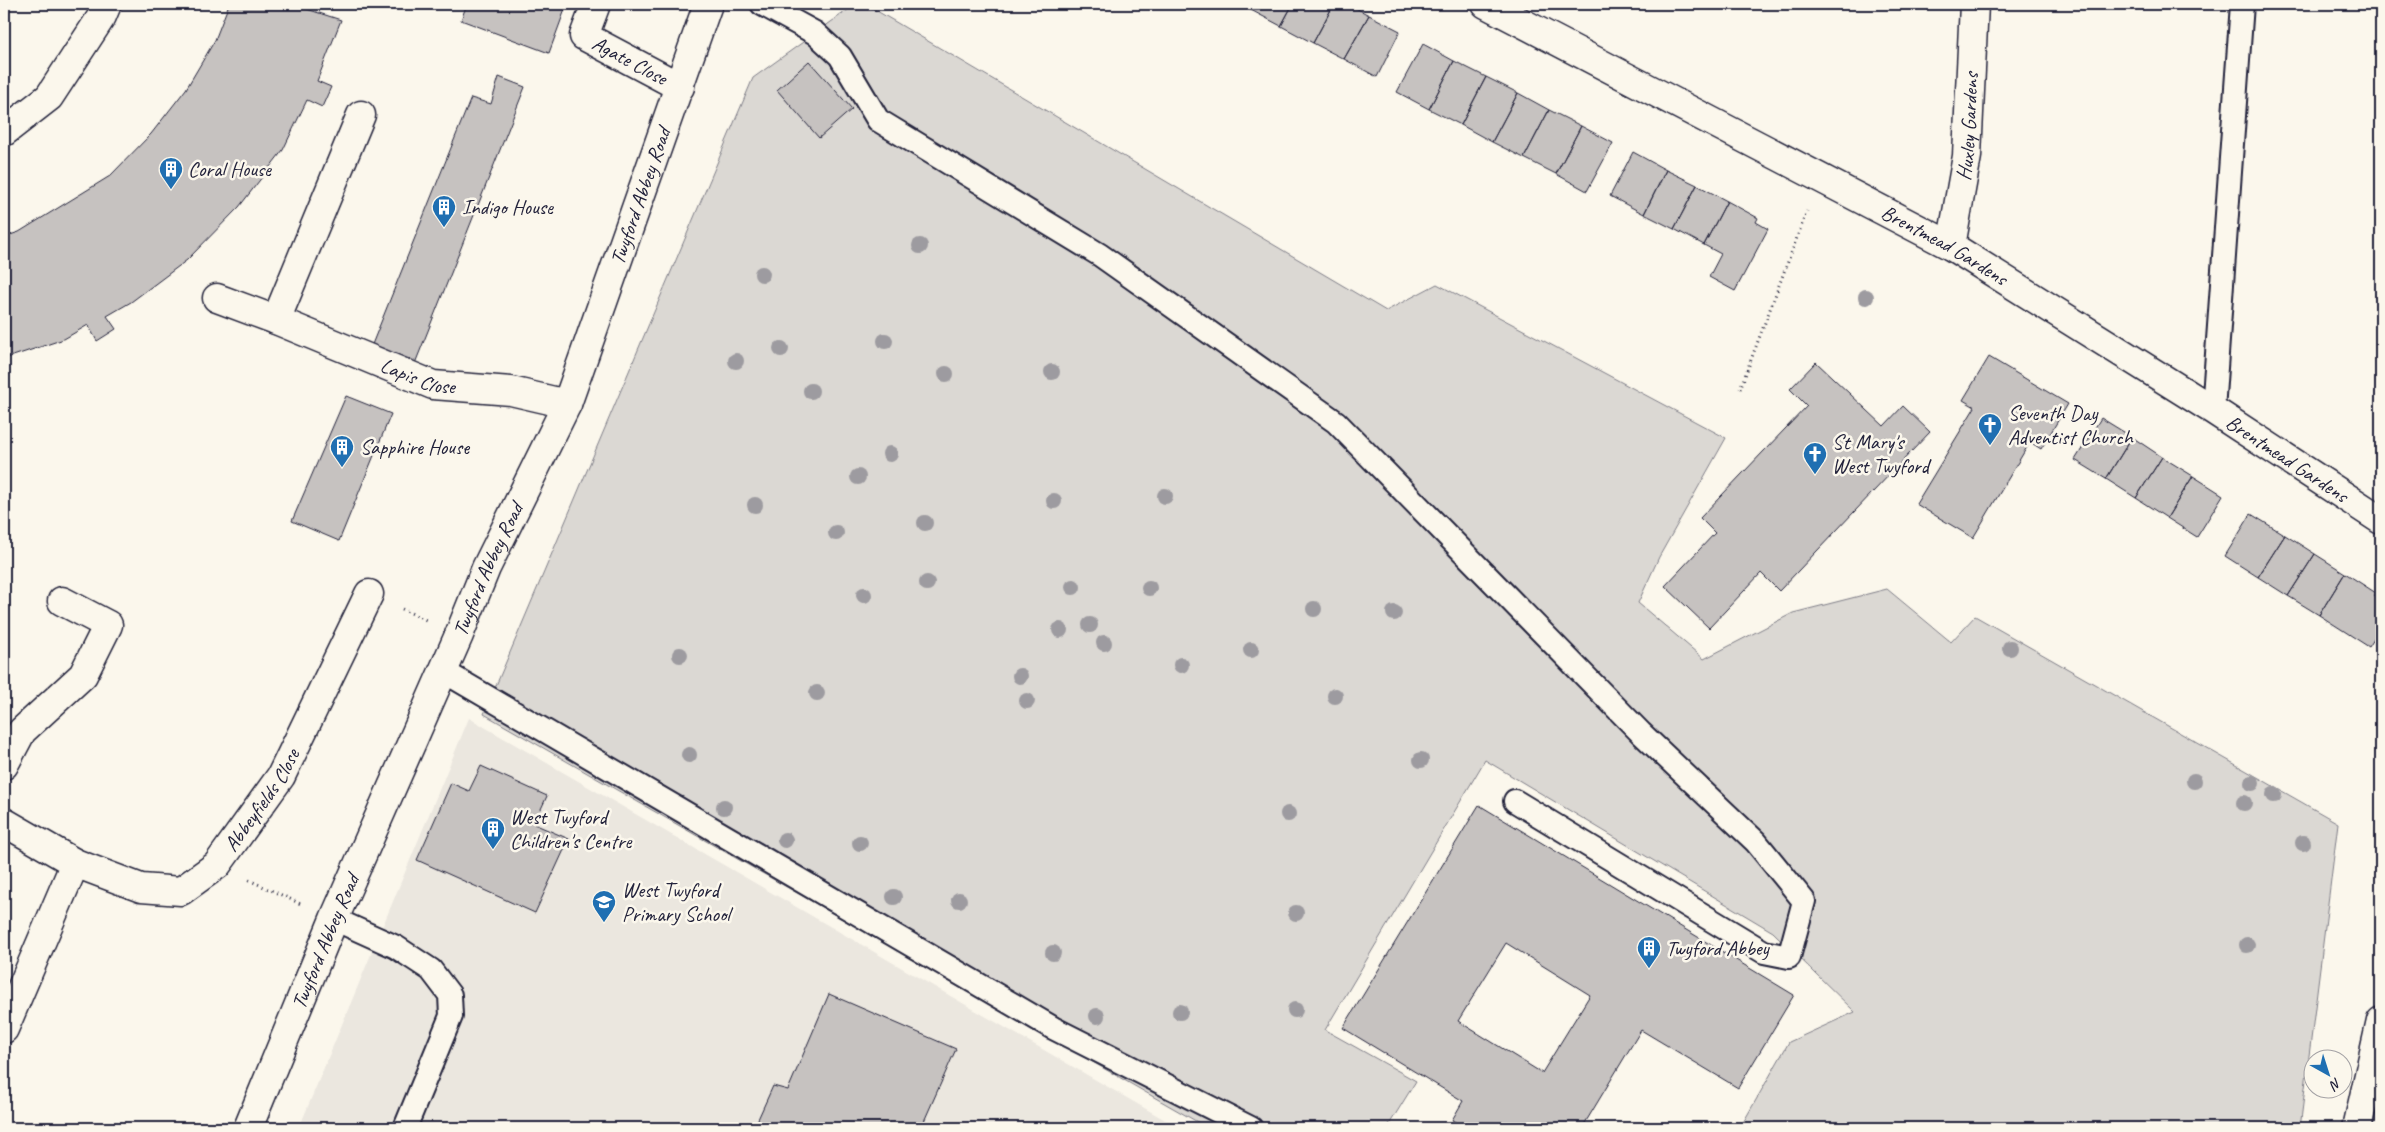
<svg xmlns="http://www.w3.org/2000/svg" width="2385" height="1132" viewBox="0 0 2385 1132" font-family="Caveat,sans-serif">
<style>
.built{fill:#ebe7df}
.green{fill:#dbd8d3;stroke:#7e7d87}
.building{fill:#c6c2c0;stroke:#22223b;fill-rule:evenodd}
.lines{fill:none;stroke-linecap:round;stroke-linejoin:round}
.service-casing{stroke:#22223b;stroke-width:26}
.minor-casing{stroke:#22223b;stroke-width:31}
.tertiary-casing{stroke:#22223b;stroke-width:31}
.trunk-casing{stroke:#22223b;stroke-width:31}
.path{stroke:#22223b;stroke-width:3;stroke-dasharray:1 4;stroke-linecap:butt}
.service{stroke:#fbf7ec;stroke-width:22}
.minor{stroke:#fbf7ec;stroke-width:28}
.tertiary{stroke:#fbf7ec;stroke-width:28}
.trunk{stroke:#fbf7ec;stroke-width:28}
.tree{fill:#9d9ba0}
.labels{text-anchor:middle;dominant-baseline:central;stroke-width:5;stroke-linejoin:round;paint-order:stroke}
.street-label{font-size:21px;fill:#22223b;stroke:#fbf7ec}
.poi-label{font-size:21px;fill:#22223b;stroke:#fbf7ec;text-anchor:start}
</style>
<rect width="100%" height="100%" fill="#fbf7ec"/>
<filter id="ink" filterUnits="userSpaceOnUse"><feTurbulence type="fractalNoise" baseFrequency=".02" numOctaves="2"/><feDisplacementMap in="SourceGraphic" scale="10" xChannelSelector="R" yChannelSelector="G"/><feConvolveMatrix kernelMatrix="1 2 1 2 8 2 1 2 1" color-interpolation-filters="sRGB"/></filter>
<g filter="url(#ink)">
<path class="built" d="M469,718L1179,1128H299Z"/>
<path class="green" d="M856,4H865L1386,311L1437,284L1726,438L1659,557L1638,603L1704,659L1793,613L1887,589L1951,642L1975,616L2338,823L2300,1128H1740L1789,1042L1855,1012L1773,932L1485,760L1325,1030L1416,1081L1387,1128H1208L484,714L753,78Z"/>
<path class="building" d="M229,4H291L341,20L317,81L331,87L322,107L307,100L283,150L239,207L187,260L131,302L107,316L116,329L97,341L88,325L64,339L4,359V237L19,232L110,176L151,134L186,89L215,40Z
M467,4H567L549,53L461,20Z
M1240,4H1252L1249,9Z
M1252,4H1293L1281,26L1249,9Z
M1293,4H1334L1313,43L1281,26Z
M1334,4H1348L1369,15L1344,59L1313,43Z
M1369,15L1400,31L1377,77L1344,59Z
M1423,44L1454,61L1429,109L1397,92Z
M809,61L852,109L819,138L777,90Z
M1454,61L1486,77L1461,125L1429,109Z
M499,77L525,87L414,366L369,352L471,98L491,104Z
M1486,77L1518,93L1492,142L1461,125Z
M1518,93L1549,110L1524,158L1492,142Z
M1549,110L1581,126L1556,174L1524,158Z
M1581,126L1613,143L1587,191L1556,174Z
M1633,152L1666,170L1644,214L1610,196Z
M1666,170L1697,185L1674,229L1644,214Z
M1697,185L1727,201L1704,245L1674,229Z
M1727,201L1758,218L1756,222L1768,229L1735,291L1709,277L1721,254L1704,245Z
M1989,357L2068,404L2041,449L2030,442L1973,538L1916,504L1975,407L1963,400Z
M1816,362L1884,426L1903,406L1930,432L1779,591L1761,573L1709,628L1665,586L1715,533L1700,518L1807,406L1790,389Z
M346,396L391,414L339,541L292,521Z
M2101,418L2132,437L2106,479L2075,460Z
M2132,437L2162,457L2136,498L2106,479Z
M2162,457L2193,476L2167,518L2136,498Z
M2193,476L2223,495L2197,537L2167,518Z
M2251,514L2285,535L2258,577L2225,556Z
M2285,535L2315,554L2288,596L2258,577Z
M2315,554L2345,573L2319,615L2288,596Z
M2345,573L2376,593L2374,596L2381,600V628L2369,647L2319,615Z
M481,766L547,796L534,824L569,839L535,913L417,860L451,783L469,791Z
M1479,805L1794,995L1738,1088L1641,1030L1582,1128H1466L1452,1120L1463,1101L1343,1028ZM1506,943L1590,995L1542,1073L1458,1021Z
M829,994L956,1049L921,1128H754L773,1086L788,1090Z"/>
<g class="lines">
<g class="service-casing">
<path id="service" d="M762,4L815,33L840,56L878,120L1100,255L1336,422L1641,733L1756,842L1804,901L1789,957L1764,952L1515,801
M2213,410L2242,4
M443,671L1053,1028L1251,1128
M334,919L396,947L431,970L450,995L451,1016L405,1128"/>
</g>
<g class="minor-casing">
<g id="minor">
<path id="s1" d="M596,4L584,36L680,87"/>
<path id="s2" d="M1486,4L1951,246L2213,410L2381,520"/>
<path id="s3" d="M361,115L276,320L433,385L511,391L567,404"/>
<path d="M4,132L49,97L102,16L107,4"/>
<path id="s4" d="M1951,246L1967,156L1974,4"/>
<path d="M217,298L276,320"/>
<path d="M4,765L22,731L83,675L108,625L62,601"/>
<path d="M4,822L75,863L4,1029"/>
<path id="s5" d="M75,863L141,888L181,891L217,865L281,776L369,594"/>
</g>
</g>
<g class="tertiary-casing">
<g id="tertiary">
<path id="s6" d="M248,1128L334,919L459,635L486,568L567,404L708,4"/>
</g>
</g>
<g class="trunk-casing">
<path id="trunk" d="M2357,1128L2381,1021"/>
</g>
<path class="path" d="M1740,389L1807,211
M402,609L428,621
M249,880L303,905"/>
<use href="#service" class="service"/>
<use href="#minor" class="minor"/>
<use href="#tertiary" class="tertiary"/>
<use href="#trunk" class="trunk"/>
</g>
<g class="tree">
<circle cx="920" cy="246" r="8"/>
<circle cx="762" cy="274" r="8"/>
<circle cx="1866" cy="297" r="8"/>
<circle cx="885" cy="341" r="8"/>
<circle cx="781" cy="349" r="8"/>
<circle cx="736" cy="361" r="8"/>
<circle cx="1052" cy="372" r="8"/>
<circle cx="946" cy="374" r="8"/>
<circle cx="811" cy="391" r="8"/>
<circle cx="890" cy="454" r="8"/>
<circle cx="858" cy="477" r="8"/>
<circle cx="1165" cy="496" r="8"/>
<circle cx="1054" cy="501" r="8"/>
<circle cx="755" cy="505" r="8"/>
<circle cx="925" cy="523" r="8"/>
<circle cx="836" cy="533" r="8"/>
<circle cx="927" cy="583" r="8"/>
<circle cx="1073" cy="587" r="8"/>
<circle cx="1149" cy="588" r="8"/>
<circle cx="864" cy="595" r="8"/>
<circle cx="1314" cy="609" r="8"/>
<circle cx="1394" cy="613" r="8"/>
<circle cx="1090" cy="625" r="8"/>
<circle cx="1060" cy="630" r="8"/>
<circle cx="1104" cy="643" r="8"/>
<circle cx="2010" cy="648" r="8"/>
<circle cx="1251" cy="650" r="8"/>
<circle cx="680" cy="655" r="8"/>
<circle cx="1181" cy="665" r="8"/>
<circle cx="1020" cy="676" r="8"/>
<circle cx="817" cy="693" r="8"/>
<circle cx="1335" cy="696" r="8"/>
<circle cx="1027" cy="701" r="8"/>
<circle cx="689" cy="755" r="8"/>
<circle cx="1421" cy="760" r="8"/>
<circle cx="2194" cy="781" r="8"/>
<circle cx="2252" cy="783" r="8"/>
<circle cx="2274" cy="795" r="8"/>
<circle cx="2244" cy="803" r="8"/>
<circle cx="724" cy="807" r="8"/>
<circle cx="1288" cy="814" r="8"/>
<circle cx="785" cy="840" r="8"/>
<circle cx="860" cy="843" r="8"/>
<circle cx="2303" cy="843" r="8"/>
<circle cx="894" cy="897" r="8"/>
<circle cx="959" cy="900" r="8"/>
<circle cx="1296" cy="913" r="8"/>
<circle cx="2247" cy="945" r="8"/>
<circle cx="1053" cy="953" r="8"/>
<circle cx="1295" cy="1010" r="8"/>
<circle cx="1180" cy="1012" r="8"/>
<circle cx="1097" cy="1016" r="8"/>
</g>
</g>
<defs>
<g id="building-pin" transform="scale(1.25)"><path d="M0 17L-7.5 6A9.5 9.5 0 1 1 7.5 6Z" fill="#1f6fb2" stroke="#fbf7ec"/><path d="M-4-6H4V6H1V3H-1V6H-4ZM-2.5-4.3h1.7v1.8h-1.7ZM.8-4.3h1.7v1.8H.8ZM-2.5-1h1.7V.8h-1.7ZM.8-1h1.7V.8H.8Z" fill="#fff"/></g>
<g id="church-pin" transform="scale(1.25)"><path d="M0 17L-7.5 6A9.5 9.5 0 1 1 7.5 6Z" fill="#1f6fb2" stroke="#fbf7ec"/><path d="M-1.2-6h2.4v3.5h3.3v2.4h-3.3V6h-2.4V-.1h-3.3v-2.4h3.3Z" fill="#fff"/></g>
<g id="school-pin" transform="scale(1.25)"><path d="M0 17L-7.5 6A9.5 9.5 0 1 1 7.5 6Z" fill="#1f6fb2" stroke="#fbf7ec"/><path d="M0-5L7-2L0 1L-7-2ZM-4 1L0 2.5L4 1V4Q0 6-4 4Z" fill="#fff"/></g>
</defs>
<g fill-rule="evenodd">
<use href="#building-pin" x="171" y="169"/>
<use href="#building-pin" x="444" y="207"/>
<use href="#church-pin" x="1990" y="425"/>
<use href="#building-pin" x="342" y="447"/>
<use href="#church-pin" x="1815" y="454"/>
<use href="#building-pin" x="493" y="829"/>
<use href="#school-pin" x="604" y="902"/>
<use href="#building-pin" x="1649" y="948"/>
</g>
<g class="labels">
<g class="street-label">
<text stroke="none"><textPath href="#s1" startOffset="86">Agate Close</textPath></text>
<text stroke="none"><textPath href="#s4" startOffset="121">Huxley Gardens</textPath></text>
<text stroke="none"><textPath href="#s6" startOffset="1012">Twyford Abbey Road</textPath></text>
<text stroke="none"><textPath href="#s2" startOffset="518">Brentmead Gardens</textPath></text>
<text stroke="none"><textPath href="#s3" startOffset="375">Lapis Close</textPath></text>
<text stroke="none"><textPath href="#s2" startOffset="922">Brentmead Gardens</textPath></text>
<text stroke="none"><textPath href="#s6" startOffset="608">Twyford Abbey Road</textPath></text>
<text stroke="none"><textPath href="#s5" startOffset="234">Abbeyfields Close</textPath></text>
<text stroke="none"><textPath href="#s6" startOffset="202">Twyford Abbey Road</textPath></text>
</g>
<g class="poi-label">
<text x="188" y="169">Coral House</text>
<text x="462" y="207">Indigo House</text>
<text x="2008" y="413">Seventh Day<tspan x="2008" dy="24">Adventist Church</tspan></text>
<text x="1832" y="442">St Mary's<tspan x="1832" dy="24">West Twyford</tspan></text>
<text x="360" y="447">Sapphire House</text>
<text x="510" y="817">West Twyford<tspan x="510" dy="24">Children's Centre</tspan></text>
<text x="622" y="890">West Twyford<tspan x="622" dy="24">Primary School</tspan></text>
<text x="1666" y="948">Twyford Abbey</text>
</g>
</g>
<rect width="2385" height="1132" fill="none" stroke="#fbf7ec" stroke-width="20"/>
<rect x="10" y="10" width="2365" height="1112" fill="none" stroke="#22223b" stroke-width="2" filter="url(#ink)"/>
<g transform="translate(2328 1074) rotate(141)"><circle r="24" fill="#fbf7ec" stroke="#a4a2a5"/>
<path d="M0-4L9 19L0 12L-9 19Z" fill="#1f6fb2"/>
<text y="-8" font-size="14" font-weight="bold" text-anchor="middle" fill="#22223b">N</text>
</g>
</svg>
